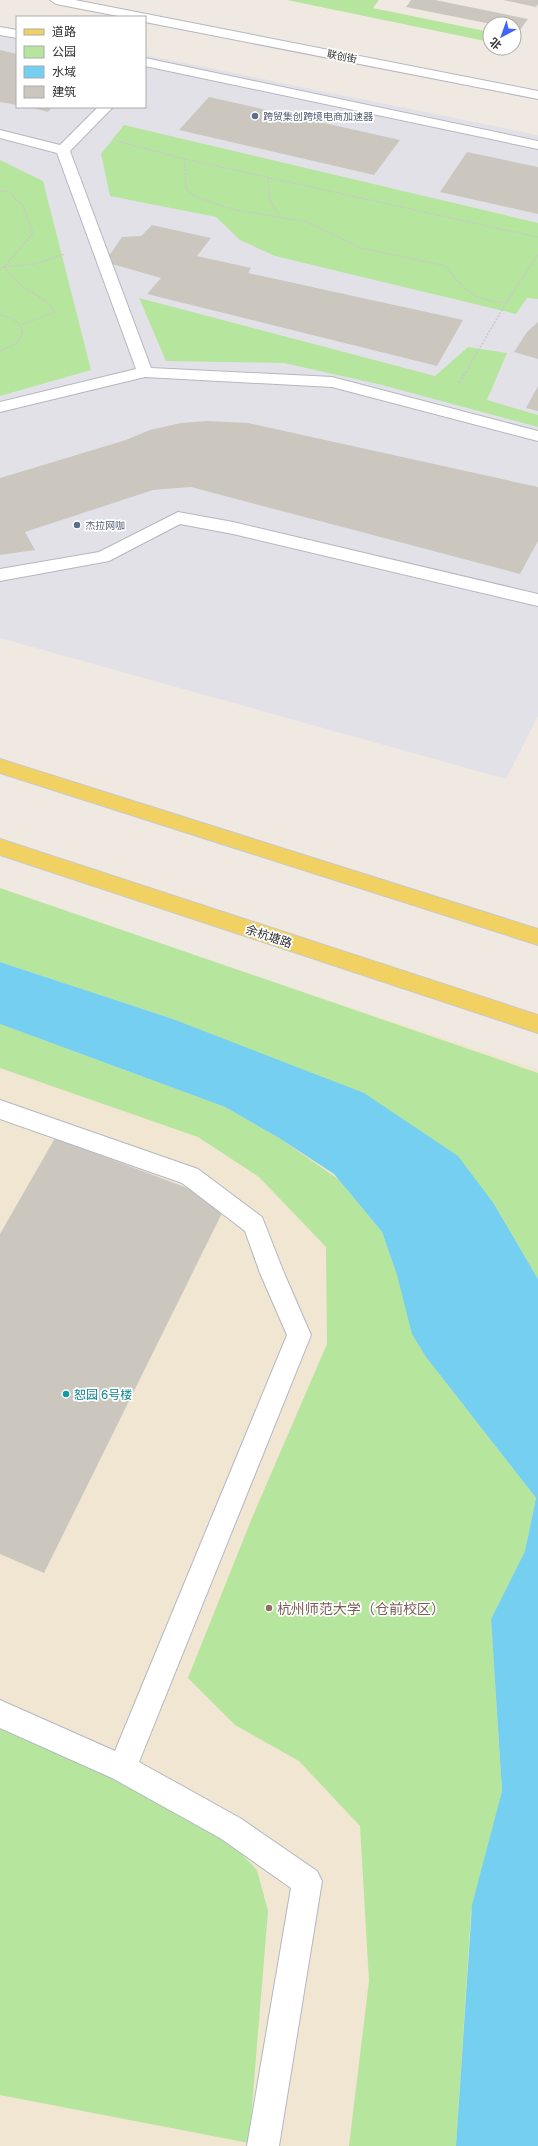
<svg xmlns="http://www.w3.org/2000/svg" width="538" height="2146" viewBox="0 0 538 2146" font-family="'Golos Text','Noto Sans SC',sans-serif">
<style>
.industrial{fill:#e3e1e8}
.education{fill:#f0e6d1}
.green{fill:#b6e59e}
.water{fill:#75cff0}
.building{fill:#cbc7bf}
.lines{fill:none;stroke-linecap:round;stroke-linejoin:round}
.lane-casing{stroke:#b4b7c1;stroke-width:2}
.secondary-casing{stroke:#b4b7c1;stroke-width:2}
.primary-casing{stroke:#c9c9c9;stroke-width:2}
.path-far1{stroke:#c9c9c9;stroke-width:1.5;stroke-dasharray:2 1.5;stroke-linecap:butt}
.path{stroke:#c9c9c9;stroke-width:2;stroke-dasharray:2.5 1.5;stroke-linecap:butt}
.lane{fill:#fff;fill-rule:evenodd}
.secondary{fill:#fff;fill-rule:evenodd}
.primary{fill:#f2d163;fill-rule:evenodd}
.service-dot{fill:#5c6f8a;stroke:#fff;stroke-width:1.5}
.culture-dot{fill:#0f9aa8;stroke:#fff;stroke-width:1.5}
.education-dot{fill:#8d6e63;stroke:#fff;stroke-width:1.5}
.labels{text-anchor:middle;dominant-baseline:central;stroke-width:3.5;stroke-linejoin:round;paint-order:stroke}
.far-street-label{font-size:10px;fill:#2e2e2e;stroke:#fff}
.far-service-label{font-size:10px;fill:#4e5e75;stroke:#fff;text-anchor:start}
.street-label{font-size:12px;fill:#2e2e2e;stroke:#fff}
.culture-label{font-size:12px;fill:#0d838f;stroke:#fff;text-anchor:start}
.near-education-label{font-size:14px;fill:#785e54;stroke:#fff;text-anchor:start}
</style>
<rect width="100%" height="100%" fill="#efe9e1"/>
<path class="industrial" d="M0,26L17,29V107H145V55L538,135V716L506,779L0,638Z"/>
<path class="education" d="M0,892L538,1069V2146H0Z"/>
<path class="green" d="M287,0H379L373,8L490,32V42Z
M124,125L538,223V299L527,298L516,314L275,256L240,240L216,217L110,196L101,154Z
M0,160L43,181L91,370L0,396Z
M139,298L435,376L468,347L507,353L487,400L538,415V427L382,385L284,363L166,361Z
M0,888L538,1073V1279L494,1204L170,1018L0,962Z
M0,1024L225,1107L279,1138L338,1179L382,1232L426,1357L536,1498L525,1551L491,1619L502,1791L471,1913L456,2146H349L369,1981L360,1826L299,1761L235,1725L188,1678L252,1518L327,1344L326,1247L259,1177L198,1137L0,1068Z
M0,1727L209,1820L257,1870L268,1911L249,2143L0,2095Z"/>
<path class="water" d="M0,962L170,1018L364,1093L458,1156L494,1204L538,1279V2146H456L472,1905L502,1791L491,1619L525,1551L536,1498L426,1357L412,1334L397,1275L382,1232L334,1174L279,1138L225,1107L0,1024Z"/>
<path class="building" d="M411,0H435L528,19L520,30L514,29V24H491L406,7Z
M503,0H538V4L536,7Z
M0,50L17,54V105L0,102Z
M209,97L400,140L374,175L179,130Z
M29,107H52L48,112Z
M467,152L538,167V214L440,192Z
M152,225L211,238L197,256L251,268L248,273L463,320L437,366L147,294L161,278L105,262L122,237L141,236Z
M538,322V359L514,352L527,332Z
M538,386V411L526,408Z
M207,421L248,423L538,487V541L520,574L191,487L153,490L25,532L35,550L0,555V478L126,440L150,430L181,423Z
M55,1138L227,1203L44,1573L0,1554V1234Z"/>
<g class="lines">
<g class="lane-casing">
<path id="lane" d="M0,27L17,30V38L0,35Z
M145,58L538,141V149L145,66Z
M98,107H113L70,151L151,368L332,377L538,431V441L332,387L145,377L0,412V402L136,369L57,153L0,138V130L60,145Z
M178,512L233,522L538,594V606L233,534L180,524L109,561L0,581V569L99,552Z
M0,1100L198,1169L262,1217L284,1273L311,1335L139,1762L240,1818L317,1871L322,1881L279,2146H247L291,1888L220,1838L112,1778L0,1728V1700L115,1751L287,1335L260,1273L245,1231L182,1183L0,1119Z"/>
</g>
<g class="secondary-casing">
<path id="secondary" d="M50,0H75L538,91V99L145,22V17H123L56,4Z"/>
</g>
<g class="primary-casing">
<path id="primary" d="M0,759L538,929V945L0,773Z
M0,839L538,1015V1033L0,855Z"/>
</g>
<path class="path-far1" d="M117,141L185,159L186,189L196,197L232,209L307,222L361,248L446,266C463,290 476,301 506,303L468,368
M185,159L538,237
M268,177L269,199L280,217
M0,191H8L23,206L33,233L4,267L0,268
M4,267L20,285L46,301L55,312L21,325
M4,267L34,264L65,254
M506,303L538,254
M0,315C11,317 19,321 23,332L17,343L0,351"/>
<path class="path" d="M459,383L469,367"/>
<use href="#lane" class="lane"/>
<use href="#secondary" class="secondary"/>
<use href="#primary" class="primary"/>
</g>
<g class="service-dot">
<circle cx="255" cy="116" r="4"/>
<circle cx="77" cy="525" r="4"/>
</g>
<circle class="culture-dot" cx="66" cy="1394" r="4"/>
<circle class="education-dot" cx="269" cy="1608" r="4"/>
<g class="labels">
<g class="far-street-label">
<text transform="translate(342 56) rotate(11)">联创街</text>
</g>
<g class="far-service-label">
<text x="263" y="116">跨贸集创跨境电商加速器</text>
<text x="85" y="525">杰拉网咖</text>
</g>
<g class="street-label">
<text transform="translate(269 936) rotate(18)">余杭塘路</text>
</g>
<g class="culture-label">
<text x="74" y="1394">恕园 6号楼</text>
</g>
<g class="near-education-label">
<text x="277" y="1608">杭州师范大学（仓前校区）</text>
</g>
</g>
<rect x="16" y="16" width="130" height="92" fill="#ffffff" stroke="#ababab"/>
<rect x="24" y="29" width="20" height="6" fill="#f2d163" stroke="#ababab"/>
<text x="52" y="36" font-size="12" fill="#2e2e2e">道路</text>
<rect x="24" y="46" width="20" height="12" fill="#b6e59e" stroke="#ababab"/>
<text x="52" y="56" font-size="12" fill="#2e2e2e">公园</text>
<rect x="24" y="66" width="20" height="12" fill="#75cff0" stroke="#ababab"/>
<text x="52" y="76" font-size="12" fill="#2e2e2e">水域</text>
<rect x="24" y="86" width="20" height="12" fill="#cbc7bf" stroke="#ababab"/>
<text x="52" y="96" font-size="12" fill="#2e2e2e">建筑</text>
<g transform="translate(502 36) rotate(221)"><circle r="19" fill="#ffffff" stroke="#ababab"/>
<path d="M0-3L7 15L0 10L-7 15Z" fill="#4264fb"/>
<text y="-6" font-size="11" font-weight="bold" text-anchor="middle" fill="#2e2e2e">北</text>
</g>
</svg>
